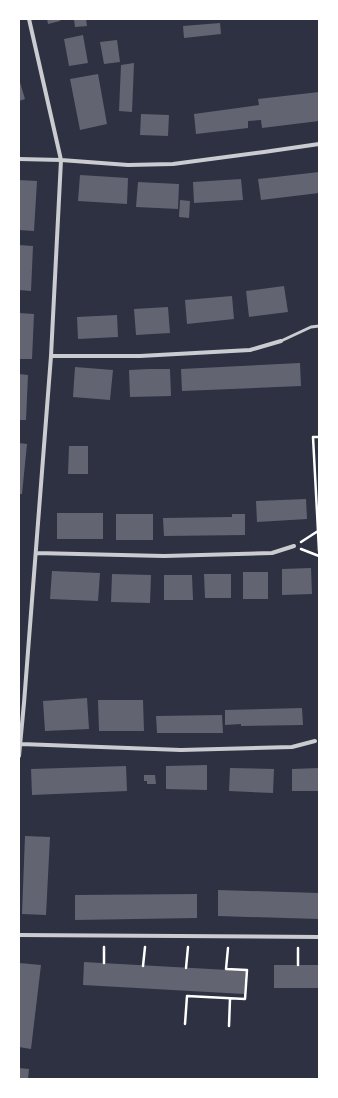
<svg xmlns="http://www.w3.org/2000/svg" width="338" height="1098" viewBox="0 0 338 1098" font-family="'Archivo Narrow',sans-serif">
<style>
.building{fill:#626471}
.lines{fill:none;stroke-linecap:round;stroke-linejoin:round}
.path{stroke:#fff;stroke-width:2.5}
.service{stroke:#caccd0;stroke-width:3}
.minor{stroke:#caccd0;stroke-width:4}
</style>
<rect width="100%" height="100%" fill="#2d3142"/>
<path class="building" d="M47,19H60V21L48,24Z
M74,19H86L87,26L75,27Z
M220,23L221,34L184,38L183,26Z
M83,35L88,63L69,66L64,39Z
M117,40L120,62L104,64L100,42Z
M134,63L132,112L119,111L121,65Z
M98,74L107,124L80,130L70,79Z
M19,79L25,99L19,101Z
M319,92V121L262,128L261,120L248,121V128L196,134L194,114L259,105L258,99Z
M141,114L169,115L168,136L140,135Z
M319,172V193L261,200L258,179Z
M80,175L128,178L127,204L78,201Z
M241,179L243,200L194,203L193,182Z
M19,180L37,181L34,231L19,230Z
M138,182L179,184L178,209L136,207Z
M180,200L190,201L189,218L179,217Z
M19,245L33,246L31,291L19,290Z
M284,286L288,312L249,317L246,291Z
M232,296L234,319L187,324L185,300Z
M168,307L170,333L136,335L134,309Z
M19,313L34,314L32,359H19Z
M117,315L118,337L78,339L77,317Z
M300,363L301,386L182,391L181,369Z
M75,367L113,370L110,400L73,397Z
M149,369H170L171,396L130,397L129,370Z
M19,374L28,375L26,420H19Z
M19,443L27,444L22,494H19Z
M69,446H88V474H68Z
M306,499L307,519L257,522L256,501Z
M57,513H103V539H57Z
M116,514H153V540H116Z
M232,514H245V535L164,536L163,518L232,517Z
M311,568L312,594L282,595V569Z
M52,571L100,573L98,601L50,599Z
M243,572H268V599H243Z
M112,574L151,575L150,603L111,602Z
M204,574H231V598H205Z
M164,575H192L193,600H164Z
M87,698L89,729L45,731L43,701Z
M98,700H143L144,731H99Z
M302,708L303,725L241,726V724L225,725V710Z
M222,715L223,733H157L156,716Z
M207,765V790L166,789V766Z
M126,766L127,791L32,795L31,769Z
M230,768L274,769L273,793L229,791Z
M319,768V791H292V769Z
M144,775H155L156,784H147V781H144Z
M25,836L50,837L46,915L22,914Z
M218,890L319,893V919L218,916Z
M197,894V918L75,920V895Z
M84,962L246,971L244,994L83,985Z
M19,963L41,965L31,1049L19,1047Z
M274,965H319V988H274Z
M19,1068L29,1069L28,1079H19Z"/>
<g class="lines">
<path class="path" d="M318,532L319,551
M301,542L318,531L313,437H319
M301,549L319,556
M298,948V965
M104,963V947
M143,966L145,947
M186,968L188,947
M226,969L228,948
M185,1024L187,996L245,999L247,970L226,969
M229,1026L230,999"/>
<path class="service" d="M281,341L311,327L319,326"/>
<path class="minor" d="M19,159L61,160L128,165L173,164L264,152L319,144
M51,356H140L250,350L281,341
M36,553L164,556L272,553L294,546
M21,744L181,750L292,747L315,741
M19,756L24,703L51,356L61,160L29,19
M19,935L319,937"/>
</g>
<rect width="338" height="1098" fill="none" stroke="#ffffff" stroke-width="40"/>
</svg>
